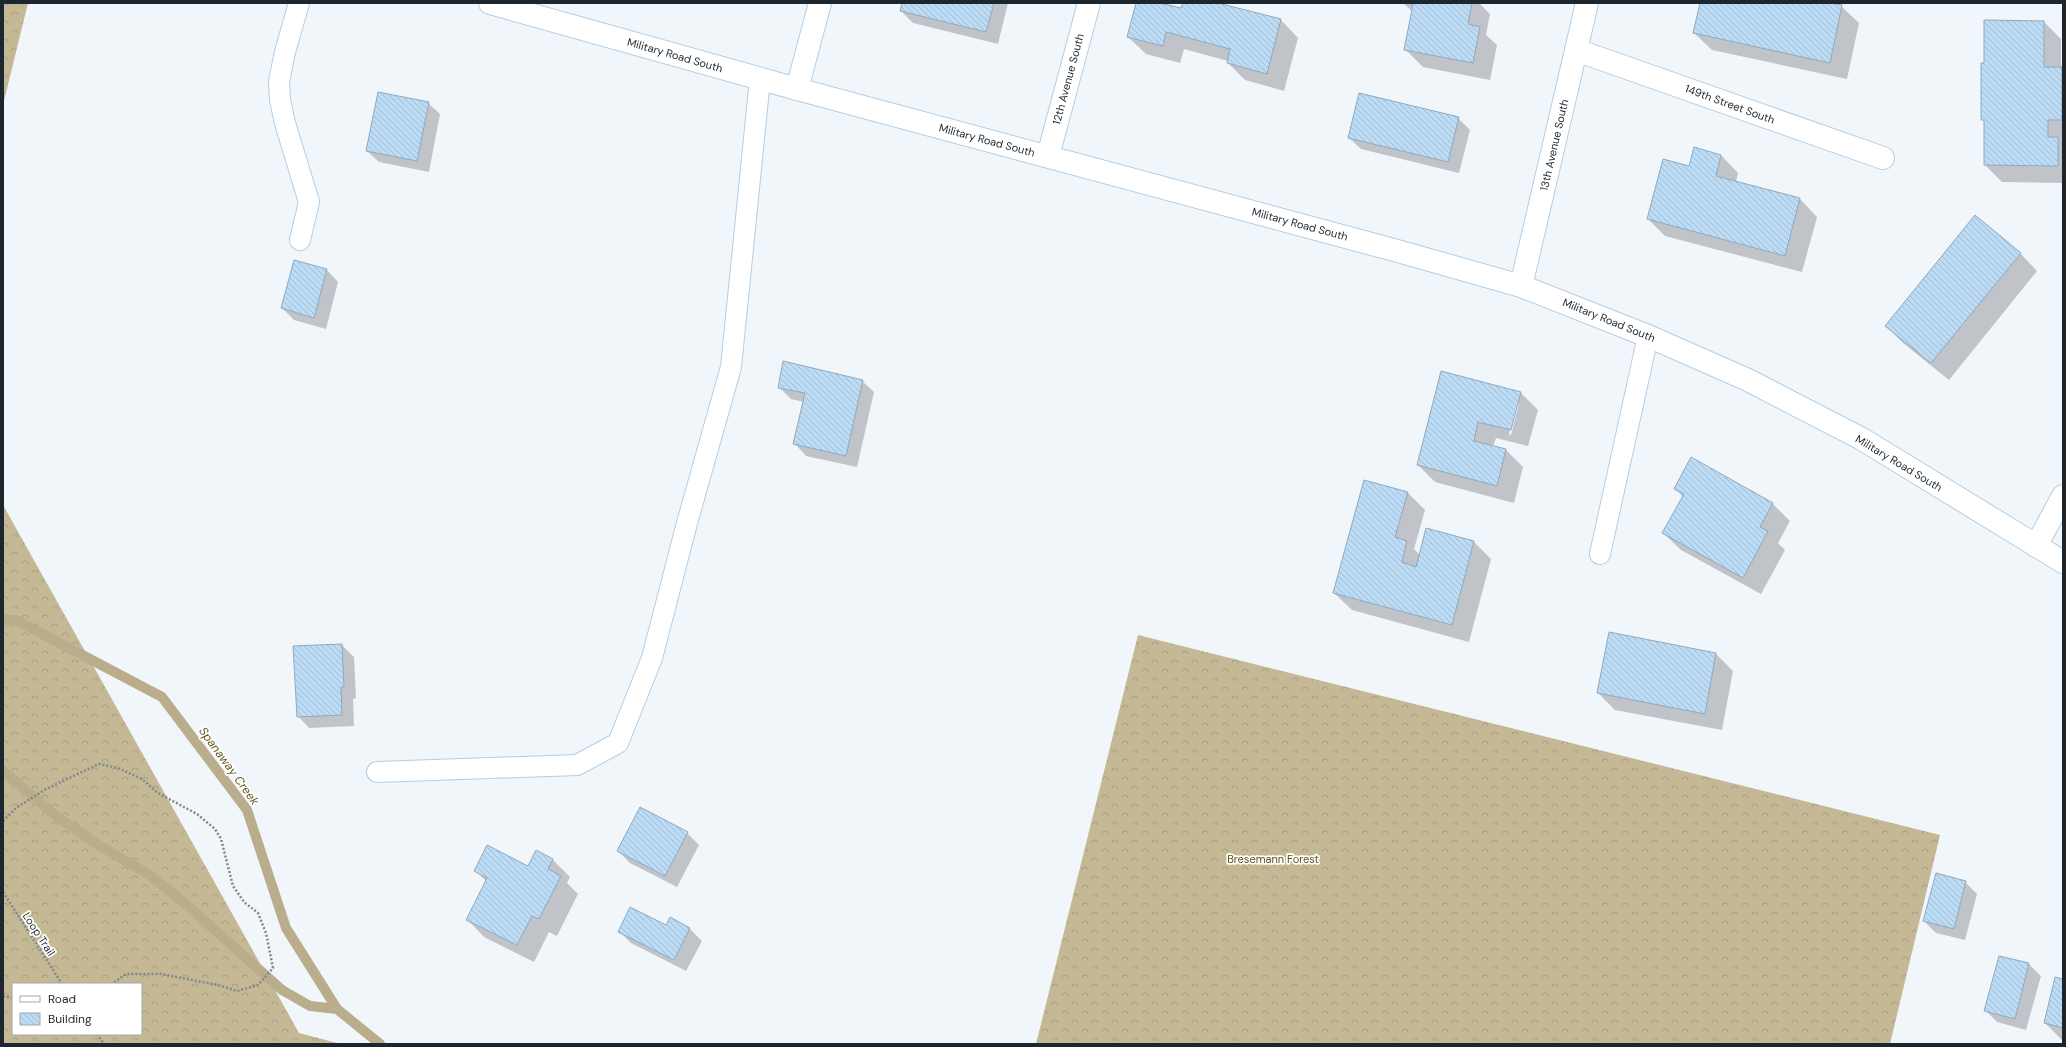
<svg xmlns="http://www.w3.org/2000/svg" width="2066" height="1047" viewBox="0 0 2066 1047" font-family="'DM Sans',sans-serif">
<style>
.forest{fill:url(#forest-crowns);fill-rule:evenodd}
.shadow{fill:#0003;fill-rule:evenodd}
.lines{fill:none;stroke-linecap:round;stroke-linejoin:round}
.stream{stroke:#b9ad8b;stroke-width:10}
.building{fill:url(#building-back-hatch);stroke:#8fa9be}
.lane-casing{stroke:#b3cee4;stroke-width:22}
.street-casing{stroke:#b3cee4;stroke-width:24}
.secondary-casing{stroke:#b3cee4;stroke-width:24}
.path{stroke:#80888f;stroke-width:2.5;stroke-dasharray:2 2;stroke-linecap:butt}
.lane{stroke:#fff;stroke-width:20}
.street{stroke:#fff;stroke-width:22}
.secondary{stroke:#fff;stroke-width:22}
.labels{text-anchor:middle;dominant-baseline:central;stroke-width:3.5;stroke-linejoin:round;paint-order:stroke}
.street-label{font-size:11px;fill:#1c262f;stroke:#fff}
.park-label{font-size:11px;fill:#625014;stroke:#fff}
.water-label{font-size:12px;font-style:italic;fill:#68561c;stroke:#fff}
</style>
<defs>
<pattern id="forest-crowns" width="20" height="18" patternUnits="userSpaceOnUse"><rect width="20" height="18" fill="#c4b895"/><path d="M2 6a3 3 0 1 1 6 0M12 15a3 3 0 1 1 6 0" fill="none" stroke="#a89e81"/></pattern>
<pattern id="building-back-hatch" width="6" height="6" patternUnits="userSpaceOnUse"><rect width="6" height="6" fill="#bcdbf5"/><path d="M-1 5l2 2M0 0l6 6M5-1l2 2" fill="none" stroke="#a1bcd2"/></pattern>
</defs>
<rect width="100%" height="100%" fill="#f1f6fb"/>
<path class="forest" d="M3,3H28L3,105Z
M3,505L299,1033L341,1044H3ZM13,984H141V1034H13Z
M1138,635L1940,835L1890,1044H1036Z"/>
<path class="shadow" d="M903,3H1008L998,44L913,23L901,11Z
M1137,3H1156L1182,10L1184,3H1214L1281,20L1298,38L1284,91L1245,80L1228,63V61L1184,49L1180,63L1146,54L1128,37Z
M1403,3H1479L1490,14L1486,35L1497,45L1490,80L1423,67L1405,49L1413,12Z
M1701,3H1827L1841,6L1859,23L1847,79L1712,50L1694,33Z
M2044,22L2061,39V68L2063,69V183L2002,182L1985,165V122L1982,119L1985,64Z
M428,103L440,114L429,172L379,162L367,151Z
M1458,118L1470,130L1459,173L1361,149L1349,138Z
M1721,155L1738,173L1736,182L1800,199L1817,217L1802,272L1665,236L1648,219L1690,167Z
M2020,253L2037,271L1949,380L1903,343L1886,326Z
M327,270L338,282L326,329L294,320L282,308Z
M1442,372L1521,393L1538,410L1528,446L1496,438L1493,447L1506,450L1523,467L1514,503L1435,482L1418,465ZM1517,404H1519L1511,435L1509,434Z
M862,381L874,392L857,467L806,456L795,444L804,402L791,399L779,387Z
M1691,459L1773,504L1790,521L1778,543L1785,550L1761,594L1681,550L1663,533L1683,497L1675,488Z
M1407,492L1425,510L1414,549L1420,555L1427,530L1474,542L1491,559L1469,642L1352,610L1334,593Z
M342,645L354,657L356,698L353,699L354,726L309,728L298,716Z
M1716,654L1733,671L1722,730L1615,710L1598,693Z
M687,833L699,845L677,887L630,863L618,851Z
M536,851L553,860L570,877L567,883L578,894L557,936L549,932L534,962L484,937L467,919L486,881L476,871L529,867Z
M1965,882L1977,894L1965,940L1936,933L1924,921Z
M670,919L690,929L702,941L686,971L631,943L619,931L666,926Z
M2000,957L2029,964L2041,976L2026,1030L1997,1022L1985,1010Z
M2063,980V1041L2045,1023Z"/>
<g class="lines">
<path class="stream" d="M3,620H16L162,697L247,810L286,928L337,1009L380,1044
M3,771L57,817L97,844L151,876L187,905L282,990L310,1006L337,1009"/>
</g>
<path class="building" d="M902,3H994L986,32L900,11Z
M1136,3H1160L1181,8L1183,3H1218L1281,19L1267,74L1227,63L1230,49L1166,32L1163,46L1127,37Z
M1407,3H1472L1468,24L1480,27L1473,63L1404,50L1413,4Z
M1700,3H1831L1842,5L1830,63L1693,33Z
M1984,20L2044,21V67H2062V120H2048V137H2058V166L1984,165V120H1981V63H1984Z
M378,92L429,102L417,161L366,151Z
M1359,93L1459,117L1448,162L1348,138Z
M1694,147L1721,155L1716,176L1800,198L1785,256L1647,219L1663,159L1689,166Z
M1975,215L2021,253L1931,363L1885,326Z
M294,260L327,269L314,318L281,308Z
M783,361L863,380L846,456L793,444L805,393L778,388Z
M1441,371L1521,392L1511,430L1478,422L1474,441L1506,449L1497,486L1417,465Z
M1691,457L1773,503L1760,527L1768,531L1743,578L1662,533L1684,494L1674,489Z
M1364,480L1408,492L1395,537L1407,541L1402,562L1416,567L1426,528L1474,541L1452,625L1333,593Z
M1609,632L1716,653L1705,714L1597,693Z
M342,644L344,687H341L342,715L297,717L293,646Z
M640,807L688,832L665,876L617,851Z
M487,845L528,866L536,850L553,859L548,869L561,876L539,919L532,916L517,945L466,920L487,878L474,871Z
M1936,873L1966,881L1954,929L1923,921Z
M630,907L666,925L670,917L690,928L674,960L618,932Z
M1999,956L2029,963L2015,1019L1984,1011Z
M2055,977L2063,979V1028L2044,1023Z"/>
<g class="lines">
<g class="lane-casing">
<path id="lane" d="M299,3L285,52L279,81L280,100L285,123L309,202L300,240
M1600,554L1648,336
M377,772L577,765L618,743L652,658L687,523L731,367L760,79"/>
</g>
<g class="street-casing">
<path id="street" d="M1576,50L1883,158
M797,89L820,3
M1048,156L1089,3
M1521,286L1587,3
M2036,546L2063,496"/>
</g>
<g class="secondary-casing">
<path id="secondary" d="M490,3L797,89L1394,250L1521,286L1648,336L1748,380L1862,439L2063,562"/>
</g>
<path class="path" d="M3,821L16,808L46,789L99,764L118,768L142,779L158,793L197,814L215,829L221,839L233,886L244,902L258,913L266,933L273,968L258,985L237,991L218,985L161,974H126L112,984
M3,892L62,984
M3,996L13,998
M97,1034L104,1044"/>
<use href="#lane" class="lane"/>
<use href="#street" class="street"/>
<use href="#secondary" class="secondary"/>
</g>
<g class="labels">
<g class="street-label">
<text transform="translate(675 55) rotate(16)">Military Road South</text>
<text transform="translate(1068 79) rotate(-75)">12th Avenue South</text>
<text transform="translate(1730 104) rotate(20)">149th Street South</text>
<text transform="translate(987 140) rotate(15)">Military Road South</text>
<text transform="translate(1554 145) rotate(-77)">13th Avenue South</text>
<text transform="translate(1300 224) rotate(15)">Military Road South</text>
<text transform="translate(1609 320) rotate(22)">Military Road South</text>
<text transform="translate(1899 463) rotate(31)">Military Road South</text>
<text transform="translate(39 934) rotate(57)">Loop Trail</text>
</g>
<g class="park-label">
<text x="1273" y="859">Bresemann Forest</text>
</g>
<g class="water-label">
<text transform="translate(229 766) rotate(54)">Spanaway Creek</text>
</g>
</g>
<rect width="2066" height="1047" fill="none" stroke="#1c262f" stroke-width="8"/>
<rect x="12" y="983" width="130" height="52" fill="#ffffff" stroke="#a4a8ac"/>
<rect x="20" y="996" width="20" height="6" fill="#ffffff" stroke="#a4a8ac"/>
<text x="48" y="1003" font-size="12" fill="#1c262f">Road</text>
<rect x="20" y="1013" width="20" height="12" fill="url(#building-back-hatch)" stroke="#a4a8ac"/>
<text x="48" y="1023" font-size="12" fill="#1c262f">Building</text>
</svg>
